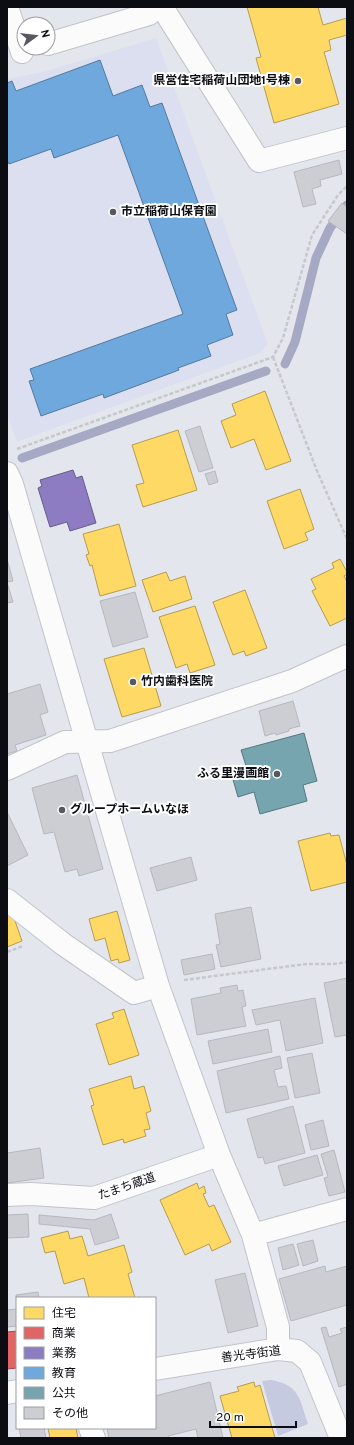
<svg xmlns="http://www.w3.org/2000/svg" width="354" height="1445" viewBox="0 0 354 1445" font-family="Overpass,'Noto Sans JP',sans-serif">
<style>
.built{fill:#dcdff0}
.green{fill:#c6cae0}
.homes{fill:#ffd966;stroke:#b69c4d}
.shops{fill:#e06666;stroke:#a04b4d}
.offices{fill:#8e7cc3;stroke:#675b8e}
.schools{fill:#6fa8dc;stroke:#517aa0}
.public{fill:#76a5af;stroke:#567780}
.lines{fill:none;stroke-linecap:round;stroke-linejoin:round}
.stream{stroke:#a5a9c3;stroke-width:9}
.building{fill:#ccced4;stroke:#b7b8bf}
.minor-casing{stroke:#c2c3ca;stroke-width:24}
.path{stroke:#c7c8ca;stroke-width:2.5;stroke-dasharray:4 2;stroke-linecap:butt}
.minor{stroke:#fbfbfc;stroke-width:22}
.poi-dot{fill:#585960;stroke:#fff;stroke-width:1.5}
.labels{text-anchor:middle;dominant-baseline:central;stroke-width:4;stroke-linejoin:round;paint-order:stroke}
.poi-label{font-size:12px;font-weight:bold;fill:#0c0d13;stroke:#fff;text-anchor:start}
.street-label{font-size:12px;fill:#0c0d13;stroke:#fff}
</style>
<rect width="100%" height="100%" fill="#e4e6ee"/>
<path class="built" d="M156,38L268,344L260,353L17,442L7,414V79L43,72Z"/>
<path class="green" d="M271,1380C300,1385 300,1400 308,1424L278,1436L262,1381Z"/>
<path class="homes" d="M247,7H318L323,25L347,18V35L329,40L331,50L324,52L339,104L274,123L256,58L261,57Z
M265,391L291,461L266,470L254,439L231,448L221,421L236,415L232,404Z
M178,430L197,490L143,507L136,485L144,483L132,445Z
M300,489L314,529L305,533L308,540L284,549L267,501Z
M119,524L136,586L100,596L92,565L90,566L86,555L89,554L83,534Z
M340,559L347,572V574L344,576L347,582V618L330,626L312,591L316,589L311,579L334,568L332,563Z
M166,572L170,581L185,576L192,599L153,612L142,580Z
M245,590L267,648L246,656L244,651L233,655L213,602Z
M195,606L215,665L190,673L187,664L176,668L159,617Z
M144,648L161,706L122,717L104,659Z
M330,833L331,836L339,835L347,865V882L311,891L298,841Z
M117,911L130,960L119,963L118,959L111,961L105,938L95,941L89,919Z
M7,913L14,918L22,941L7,947Z
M124,1009L139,1055L109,1065L96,1024L114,1018L112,1013Z
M131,1076L134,1089L144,1086L151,1111L146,1113L150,1129L144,1130L146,1136L124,1143L123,1139L103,1145L91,1106L94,1105L89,1089Z
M197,1183L199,1189L204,1186L206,1193L203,1194L209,1207L214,1205L231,1242L212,1251L209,1244L185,1255L160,1200Z
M68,1231L70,1239L82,1236L88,1256L124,1245L132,1272L128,1274L135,1298L140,1297V1298H89L84,1278L64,1284L55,1251L45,1253L41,1238Z
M254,1382L255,1387L260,1385L275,1438H232L220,1396L239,1391L237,1387Z
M48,1428H76L78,1438H50Z"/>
<path class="shops" d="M17,1331V1368L7,1369V1332Z"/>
<path class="offices" d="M73,470L76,478L82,476L96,523L70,531L67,522L50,527L38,488L42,486L40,480Z"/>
<path class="schools" d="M100,60L113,96L142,85L150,107L162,103L237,310L226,314L233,335L207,345L211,356L178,368L179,370L104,398L103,394L41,416L29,381L34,380L30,369L183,314L118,135L54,158L51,149L9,164L7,160V83L12,81L16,91Z"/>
<path class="public" d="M304,733L317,781L303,785L307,801L260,814L254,792L238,797L232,776L248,772L241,750Z"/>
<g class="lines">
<path class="stream" d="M285,364L295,342L316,258L330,228L347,205
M22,458L266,371"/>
</g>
<path class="building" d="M339,160L342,174L320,180L321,186L312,189L316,204L303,207L294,172Z
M342,203L347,207V234L328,221Z
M200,426L213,468L199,472L185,431Z
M215,471L218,482L209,485L205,474Z
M7,559L13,581L7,582L13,602L7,603Z
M135,592L148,637L113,647L100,601Z
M40,684L48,712L40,715L46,735L15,745L17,751L7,754V694Z
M293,701L300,726L289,729V731L276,735L275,733L265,736L259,711Z
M77,775L103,869L79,876L77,869L65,872L54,832L44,834L32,788Z
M7,812L28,855L7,866Z
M191,857L197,880L157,891L150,868Z
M251,907L261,959L221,967L216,945L220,944L215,914Z
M212,954L215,969L184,975L181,960Z
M347,978V1035L335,1037L324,983Z
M237,985L238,991L243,990L246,1006L242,1007L246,1026L197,1035L191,999L221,993L220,988Z
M315,998L323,1043L286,1051L280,1020L256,1025L252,1010Z
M268,1029L272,1052L213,1064L208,1041Z
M312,1053L320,1093L295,1098L287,1058Z
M280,1056L282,1068L274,1070L278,1087L286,1086L289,1099L226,1113L217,1071Z
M293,1106L305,1153L265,1164L263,1157L258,1158L247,1119Z
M323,1120L329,1146L311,1150L305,1125Z
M40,1148L44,1178L7,1183V1153Z
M334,1150L345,1192L329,1196L324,1178L328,1177L321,1154Z
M317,1155L323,1175L284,1186L278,1166Z
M28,1214L29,1237L7,1238V1215Z
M111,1214L119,1238L95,1245L90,1229L39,1224V1215L94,1220Z
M313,1240L318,1261L303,1266L297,1244Z
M293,1244L299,1265L283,1270L278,1248Z
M325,1266L326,1272L347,1266V1305L291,1321L279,1279Z
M245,1273L258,1326L228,1333L215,1280Z
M38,1292L39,1298H17V1304L16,1295Z
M17,1309V1326L7,1327V1310Z
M326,1327L329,1337L342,1333L340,1329L347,1327V1384L339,1387L321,1328Z
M210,1382L223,1438H198L196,1429L168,1436L169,1438H109L107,1428H155V1396Z
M19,1428H44L46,1438H21Z"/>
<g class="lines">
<g class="minor-casing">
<path id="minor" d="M7,7L22,52
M162,7L259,161L347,138
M48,44L149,14L156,7
M7,473L12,484L158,986L219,1155L253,1235L278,1327V1349
M7,769L65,742L110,741L292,681L347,656
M7,900L63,944L134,993L158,986
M7,1195L31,1194L94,1198L219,1155
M253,1235L347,1209
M155,1369L278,1349L297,1351L310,1362L341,1438
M7,1393L17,1391
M90,1428L94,1438"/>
</g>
<path class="path" d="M273,357L317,471L347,539
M17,449L273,357L283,338L312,235L338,195L347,186
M7,952L23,946
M184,980L306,964H334L347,962"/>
<use href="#minor" class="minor"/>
</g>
<g class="poi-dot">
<circle cx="298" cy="81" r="4"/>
<circle cx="113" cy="212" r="4"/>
<circle cx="133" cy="682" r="4"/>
<circle cx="277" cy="774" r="4"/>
<circle cx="62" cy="810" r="4"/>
</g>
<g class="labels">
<g class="poi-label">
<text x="290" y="81" text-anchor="end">県営住宅稲荷山団地1号棟</text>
<text x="121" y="212">市立稲荷山保育園</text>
<text x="141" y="682">竹内歯科医院</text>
<text x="269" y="774" text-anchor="end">ふる里漫画館</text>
<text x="70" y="810">グループホームいなほ</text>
</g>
<g class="street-label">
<text transform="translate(127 1187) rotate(-19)">たまち蔵道</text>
<text transform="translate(251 1355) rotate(-7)">善光寺街道</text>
</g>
</g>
<rect width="354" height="1445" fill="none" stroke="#0c0d13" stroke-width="16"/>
<rect x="16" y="1297" width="140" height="132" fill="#ffffff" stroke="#9e9ea1"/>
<rect x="24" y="1307" width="20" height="12" fill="#ffd966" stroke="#9e9ea1"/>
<text x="52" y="1317" font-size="12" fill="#0c0d13">住宅</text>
<rect x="24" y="1327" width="20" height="12" fill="#e06666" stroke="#9e9ea1"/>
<text x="52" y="1337" font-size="12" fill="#0c0d13">商業</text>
<rect x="24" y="1347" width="20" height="12" fill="#8e7cc3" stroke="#9e9ea1"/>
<text x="52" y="1357" font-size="12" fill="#0c0d13">業務</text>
<rect x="24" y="1367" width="20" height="12" fill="#6fa8dc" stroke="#9e9ea1"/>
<text x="52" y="1377" font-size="12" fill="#0c0d13">教育</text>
<rect x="24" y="1387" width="20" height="12" fill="#76a5af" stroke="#9e9ea1"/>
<text x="52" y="1397" font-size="12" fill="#0c0d13">公共</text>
<rect x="24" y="1407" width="20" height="12" fill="#ccced4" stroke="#9e9ea1"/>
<text x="52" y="1417" font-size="12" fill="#0c0d13">その他</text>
<g transform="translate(36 36) rotate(75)"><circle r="19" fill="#ffffff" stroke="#9e9ea1"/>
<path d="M0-3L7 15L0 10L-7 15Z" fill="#585960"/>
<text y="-6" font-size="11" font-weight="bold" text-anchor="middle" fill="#0c0d13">N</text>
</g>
<path d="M210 1421v6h86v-6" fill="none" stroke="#0c0d13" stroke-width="2"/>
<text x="216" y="1421" font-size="12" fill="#0c0d13" stroke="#ffffff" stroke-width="3" paint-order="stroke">20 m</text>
</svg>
